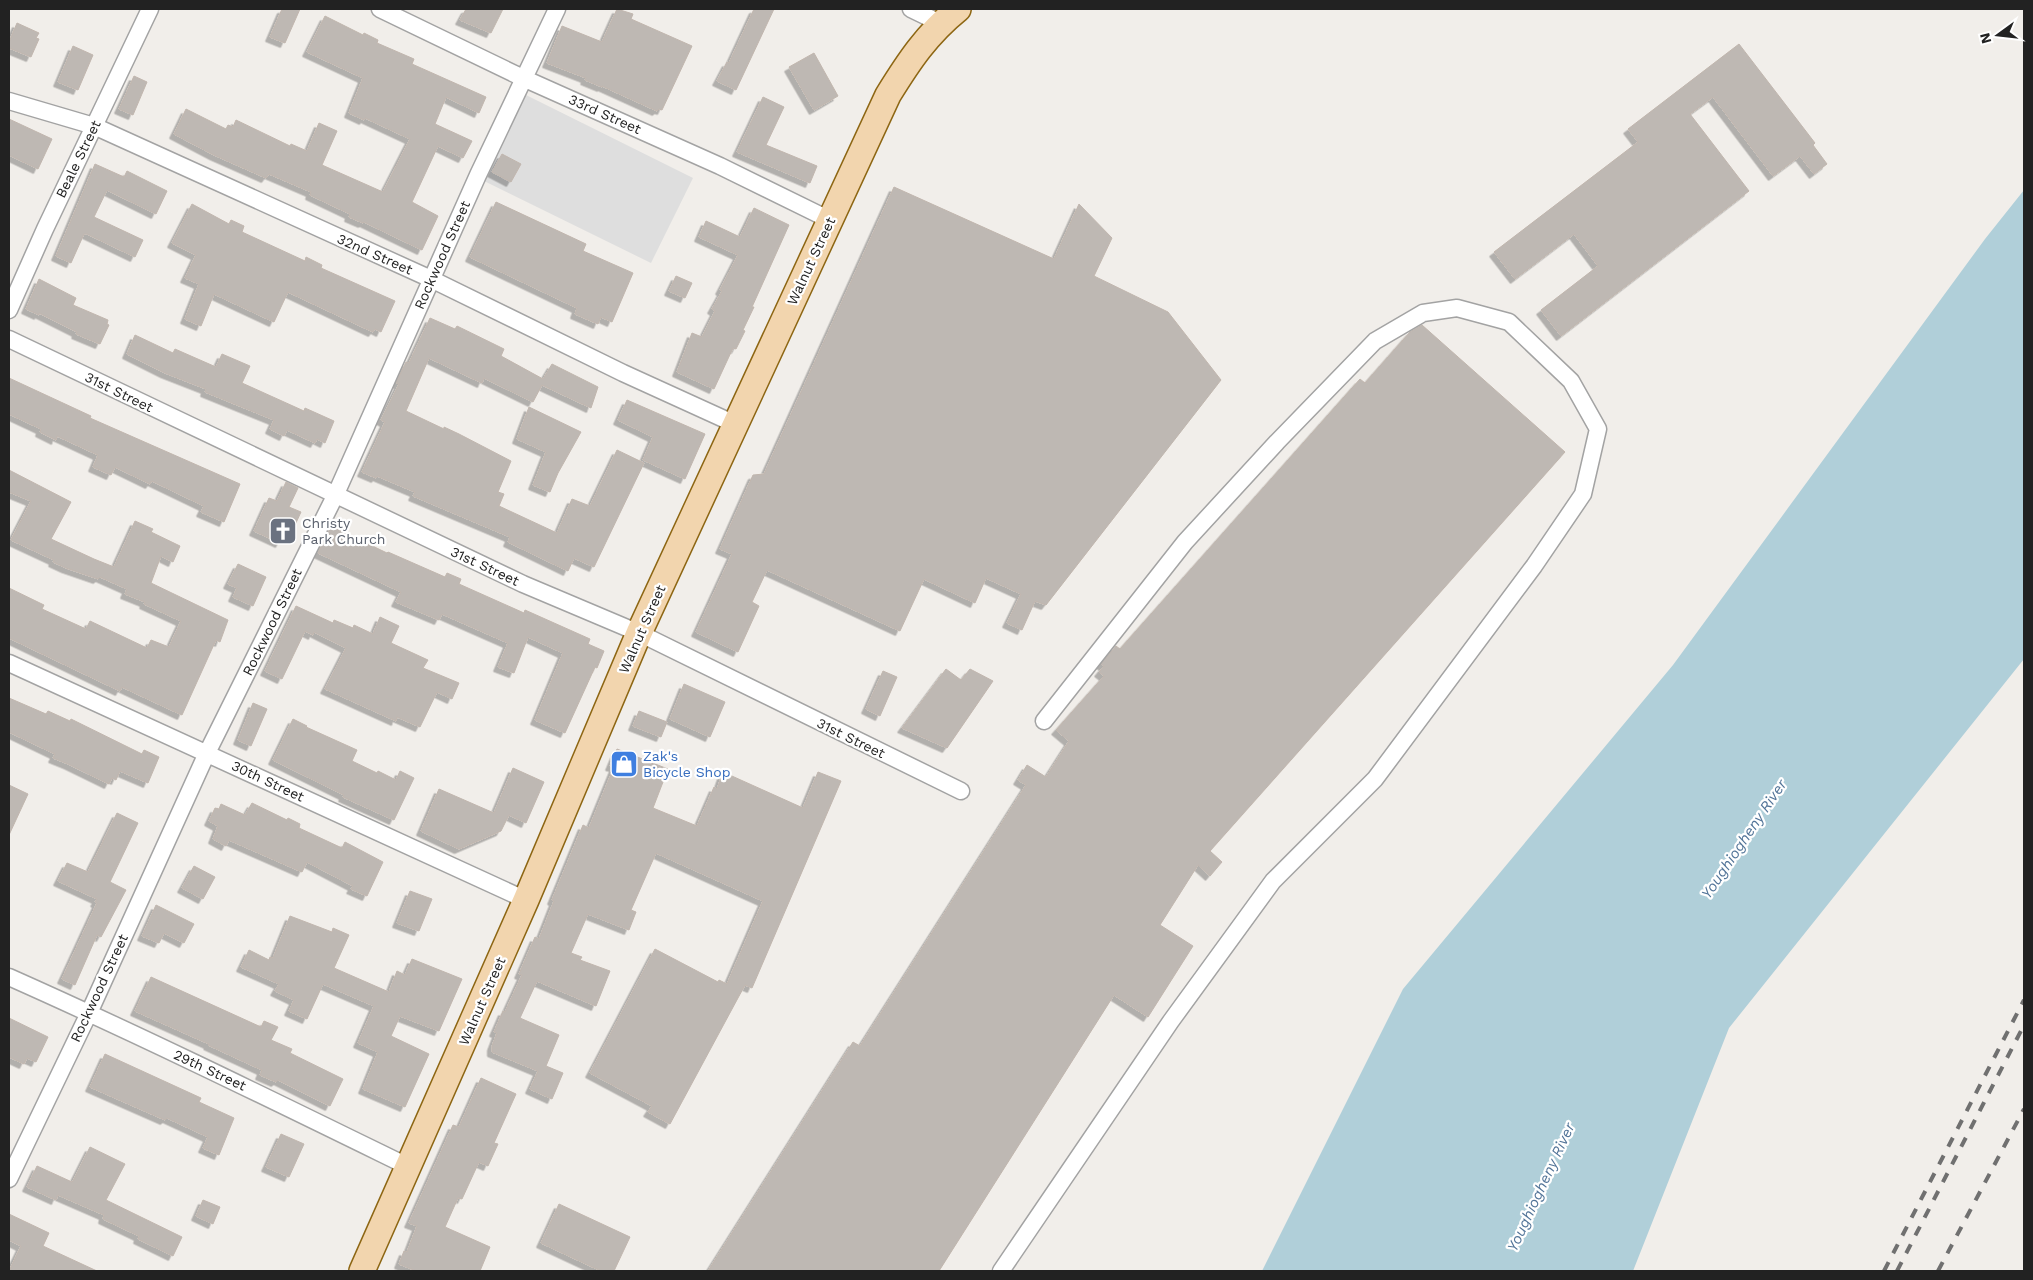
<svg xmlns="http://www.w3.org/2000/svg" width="2033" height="1280" viewBox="0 0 2033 1280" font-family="'Work Sans',sans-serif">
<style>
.parking{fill:#dedede}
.water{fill:#b0cfd9}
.building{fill:#beb8b3;stroke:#c1b6ae;filter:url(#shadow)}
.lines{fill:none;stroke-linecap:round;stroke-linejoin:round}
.street-casing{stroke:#a3a3a3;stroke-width:19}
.primary-casing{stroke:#8d6613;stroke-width:28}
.street{stroke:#fff;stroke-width:16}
.primary{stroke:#f2d5ae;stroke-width:25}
.rail{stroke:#707070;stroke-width:4;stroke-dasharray:10 10;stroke-linecap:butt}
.labels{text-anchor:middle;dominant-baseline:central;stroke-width:4.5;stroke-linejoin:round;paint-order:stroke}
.street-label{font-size:14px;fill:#222;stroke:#fff}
.worship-label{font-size:14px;fill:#5b616d;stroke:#fff;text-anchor:start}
.shop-label{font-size:14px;fill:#366cbe;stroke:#fff;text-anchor:start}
.water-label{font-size:15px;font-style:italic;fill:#527498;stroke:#fff}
</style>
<defs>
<filter id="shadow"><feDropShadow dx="-4.5" dy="4.5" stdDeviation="0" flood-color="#0004"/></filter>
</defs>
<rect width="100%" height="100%" fill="#f1eeea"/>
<path class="parking" d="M522,93L693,178L651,263L480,179Z"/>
<path class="water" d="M2024,190V659L1729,1028L1633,1271H1262L1403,989L1673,665L1985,239Z"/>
<path class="building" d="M282,9H300L285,43L270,37Z
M466,9H503L491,33L460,20Z
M617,9L633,14L631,19L692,46L662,110L659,109L657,111L602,86V87L585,80L586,78L547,63L562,26L602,42Z
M754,9H774L736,90L717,81L727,62L729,63Z
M325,16L363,35L364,33L378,40L377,43L414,59L412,64L486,97L479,113L446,97L435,124L472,141L463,158L438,146L412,202L438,216L422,250L364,222L363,223L349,217L350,214L310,195L311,192L269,174L266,178L214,155L174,134L186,109L226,129L228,125L233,127L236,120L290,146L291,144L307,151L319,123L337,131L322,165L383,192L410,139L365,118L364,120L349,113L363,78L307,52Z
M17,23L39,33L36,38L39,39L31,57L9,48V42Z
M1739,44L1815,143L1813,145L1827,164L1814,174L1800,156L1773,176L1713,97L1690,114L1749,191L1561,336L1541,310L1598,266L1574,234L1515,279L1494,252L1638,142L1628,129Z
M73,46L93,55L78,90L58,82Z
M814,53L838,96L814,110L789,67Z
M134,76L147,82L133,115L119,109Z
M763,97L784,107L766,145L817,166L810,183L737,152Z
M9,119L52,139L38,169L9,155Z
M502,154L521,164L511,182L492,172Z
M95,164L124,177L127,171L167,191L156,214L107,190L94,217L143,240L135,257L87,234H84L71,263L56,256Z
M894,187L1054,259L1079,204L1112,238L1094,276L1168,312L1221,380L1046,605L1035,601L1022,630L1007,623L1021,594L986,578L975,603L924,579L900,631L767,570L752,602L759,606L738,652L696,632L732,554L720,549L753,475L764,474Z
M496,202L586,244L583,251L633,273L612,322L601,317L598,324L575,314L577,308L470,257Z
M192,204L229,224L231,220L244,226L242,232L305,261L306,257L322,265L321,268L395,301L381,332L375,329L373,332L288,292L274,322L214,294L201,326L185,319L199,284L185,278L196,255L172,243Z
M754,208L789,225L752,307H754L743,330L745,331L736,349L733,348L714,389L677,372L692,333L702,337L715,311L712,309L722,291L720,290L738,255L699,237L706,221L740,237Z
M676,276L692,283L685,298L669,291Z
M39,279L76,298L73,305L108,320L107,324L109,325L100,344L76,334L77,332L39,313V315L26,309Z
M430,318L455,329L457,326L504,349L501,356L543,379L552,364L598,387L591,408L542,385L533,402L484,378L482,383L429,358L406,411L444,429V427L459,434L511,461L498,492L504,494L499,506L557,533L572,499L590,506L617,450L644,463L594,567L574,558L568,571L508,542L510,537L413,496L415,492L377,476L376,478L362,472L385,422L381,420L399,384L396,383L406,362L409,363Z
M1422,325L1565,452L1210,851L1222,862L1210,876L1198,865L1160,925L1193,946L1148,1017L1114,995L939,1271H708L853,1042L860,1046L1026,785L1018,780L1027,765L1046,777L1069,741L1056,730L1104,676L1099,672L1104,666L1101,664L1116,646L1120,649L1360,379L1365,383L1410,332Z
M135,335L173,353L175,349L216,367L222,354L250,366L242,383L304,411L305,408L334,421L325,443L317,439L315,443L287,430L284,436L270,429L274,420L205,392L206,389L165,373L127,354Z
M9,378L91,416L90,418L240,484L224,522L201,512L204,506L152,481L150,484L115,467L111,475L93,467L98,455L57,436L56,440L40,432L41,429L9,414Z
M627,400L705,434L685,479L643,460L653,437L618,420Z
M529,407L581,432L558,473L550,492L533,485L546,452L517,439Z
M9,470L71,502L51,539L94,559L114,567L135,521L153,529L151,532L180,546L173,562L161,556L151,583L228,620L220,642L216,640L182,715L122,687L120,691L9,638V588L44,605L42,609L86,629L90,621L147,648L151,640L169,647L181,621L144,604L145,602L125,594L127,589L100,577L98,579L66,568L53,562L54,560L11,540L31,501L9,492Z
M286,482L298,488L289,507L301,512L295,525L290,522L280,543L254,531L269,498L277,501Z
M331,526L387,553L388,552L445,577L447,573L461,579L459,584L524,613L525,610L590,639L588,644L604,651L597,668L595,667L565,733L535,720L563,653L528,637L514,673L498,667L508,643L442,614L439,620L396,602L401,592L318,553Z
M238,564L266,577L253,606L233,597L237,588L228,584Z
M296,606L333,623L334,620L353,628L354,625L373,634L380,617L399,626L391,643L428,660L423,668L459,683L452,699L437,692L420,727L397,717L396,721L332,692L325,689L346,648L314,632L313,635L305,631L282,679L265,671Z
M946,669L961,680L970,669L993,681L947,748L902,728Z
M883,671L897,677L880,716L866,709Z
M684,684L725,702L710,737L670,719Z
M9,698L46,714L48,711L70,721L71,719L142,754L144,750L159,757L148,783L120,771L116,780L112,778L109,784L68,764L53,758L55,754L9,732Z
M253,703L267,709L251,746L238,740Z
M639,711L667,722L661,737L633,726Z
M293,719L307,726L306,727L357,750L352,761L377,773L378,771L396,780L400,771L414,778L394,820L343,797L344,795L273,760Z
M617,749L668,769L653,808L697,826L714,787L717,789L723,772L803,808L818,772L841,781L752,988L745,985L670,1124L648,1112L652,1106L590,1073L655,949L718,982L719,980L727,984L763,901L656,853L631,910L636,912L629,930L588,914L571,953L582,957L580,960L610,971L596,1006L537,981L520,1018L559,1035L546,1066L563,1073L552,1099L530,1089L538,1071L492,1052V1046L497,1033L494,1032L503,1011L505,1012L522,975L519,974L535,937L539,939L554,901L552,900L583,825L589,828L614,767L610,766Z
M513,768L544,782L526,823L509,815L501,831L459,849L421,831L439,789L494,813Z
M9,785L28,794L9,835Z
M252,803L287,820L288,818L300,824L299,828L342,848L345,842L383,862L367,896L351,889L353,886L307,862L302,872L229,840L226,846L213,839L218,826L209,821L215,808L219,809L221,804L245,815Z
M117,813L138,823L110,882L126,890L101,937L97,935L75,985L62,979L97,903L95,902L97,899L58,881L67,863L88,872Z
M194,866L215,877L203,899L182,888Z
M410,891L432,899L419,931L397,923Z
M156,905L194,924L184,943L164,933L159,943L142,936Z
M290,916L332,932L333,928L349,935L334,968L389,992L397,971L405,975L412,959L462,979L439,1031L400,1016L391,1036L429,1054L405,1107L363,1089L378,1052L358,1043L374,1006L323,984L307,1019L289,1011L294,1000L275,991L279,984L241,967L249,950L269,960L270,957L273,958Z
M151,977L261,1027L264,1021L278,1027L271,1040L292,1049L290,1053L343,1079L330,1106L278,1080L276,1082L260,1075L262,1070L208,1045L209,1044L135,1011Z
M9,1018L48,1037L36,1062L27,1058L24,1064L9,1057Z
M105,1054L201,1098L199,1102L234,1118L219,1155L203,1148L208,1137L167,1118L165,1120L90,1087Z
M481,1078L516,1094L494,1143L498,1144L488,1166L479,1162L462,1199L458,1198L445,1227L490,1247L480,1271H416L399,1264L404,1251L407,1252L417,1226L409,1223L453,1125L459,1127Z
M281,1134L304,1144L289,1177L266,1167Z
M90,1147L125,1164L106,1200L182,1237L173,1256L138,1239L139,1236L103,1219L104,1215L58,1195L56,1200L27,1187L37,1166L72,1182L73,1181Z
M203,1200L220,1207L213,1224L196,1216Z
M559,1204L630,1237L614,1271H601L541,1243Z
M9,1214L49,1233L43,1246L97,1271H9L21,1246L9,1240Z"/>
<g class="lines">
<g class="street-casing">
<path id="street" d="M380,9L523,78L720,166L830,220
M911,9L940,23
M9,101L94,126L431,279L623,373L735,424
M9,310L45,229L150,9
M9,339L523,584L639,633L961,791
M9,663L526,900
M9,977C144,1037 276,1102 409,1167
M9,1179L89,1013L207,753L335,496L478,175L557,9
M1001,1271L1171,1021L1273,881L1375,779L1534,566L1583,494L1598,429L1571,381L1509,322L1457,308L1423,313L1375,341L1277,442L1185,542L1044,721"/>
</g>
<g class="primary-casing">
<path id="primary" d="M362,1271L526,900L639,633L888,95C909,61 927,34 958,9"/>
</g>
<use href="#street" class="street"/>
<use href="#primary" class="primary"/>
<path class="rail" d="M1884,1271L2024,1000
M1897,1271L2024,1025
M1938,1271L2024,1109"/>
</g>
<defs>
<g id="church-square" transform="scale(1.4375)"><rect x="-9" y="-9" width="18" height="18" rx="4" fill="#6b7280" stroke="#fff"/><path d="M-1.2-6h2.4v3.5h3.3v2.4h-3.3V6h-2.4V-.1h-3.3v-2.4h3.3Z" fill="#fff"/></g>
<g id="shop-square" transform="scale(1.4375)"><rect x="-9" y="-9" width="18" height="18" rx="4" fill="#3f7fe0" stroke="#fff"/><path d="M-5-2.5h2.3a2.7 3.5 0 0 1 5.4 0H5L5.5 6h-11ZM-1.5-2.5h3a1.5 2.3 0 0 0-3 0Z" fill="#fff"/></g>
</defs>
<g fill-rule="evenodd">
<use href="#church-square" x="283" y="531"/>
<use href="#shop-square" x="624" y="764"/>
</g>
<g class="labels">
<g class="street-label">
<text transform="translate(605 114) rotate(24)">33rd Street</text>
<text transform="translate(78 159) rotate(-64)">Beale Street</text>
<text transform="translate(375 254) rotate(24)">32nd Street</text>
<text transform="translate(442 255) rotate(-66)">Rockwood Street</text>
<text transform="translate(811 261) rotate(-65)">Walnut Street</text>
<text transform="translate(119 392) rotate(26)">31st Street</text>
<text transform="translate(485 566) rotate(25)">31st Street</text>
<text transform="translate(272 622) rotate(-64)">Rockwood Street</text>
<text transform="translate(642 629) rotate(-66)">Walnut Street</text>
<text transform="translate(851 738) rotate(26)">31st Street</text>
<text transform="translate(268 781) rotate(25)">30th Street</text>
<text transform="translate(99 988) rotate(-65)">Rockwood Street</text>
<text transform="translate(482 1001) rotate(-66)">Walnut Street</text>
<text transform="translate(210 1070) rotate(25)">29th Street</text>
</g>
<g class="worship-label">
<text x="302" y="523">Christy<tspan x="302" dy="16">Park Church</tspan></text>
</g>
<g class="shop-label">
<text x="643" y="756">Zak's<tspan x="643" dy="16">Bicycle Shop</tspan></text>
</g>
<g class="water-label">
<text transform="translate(1744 839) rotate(-56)">Youghiogheny River</text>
<text transform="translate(1541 1187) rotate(-65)">Youghiogheny River</text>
</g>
</g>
<rect width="2033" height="1280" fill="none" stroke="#222222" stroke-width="20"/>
<g transform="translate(1998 35) rotate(255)" stroke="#ffffff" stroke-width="4" paint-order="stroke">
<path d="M0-4L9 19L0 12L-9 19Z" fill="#222222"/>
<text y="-8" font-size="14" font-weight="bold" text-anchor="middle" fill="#222222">N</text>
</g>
</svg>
